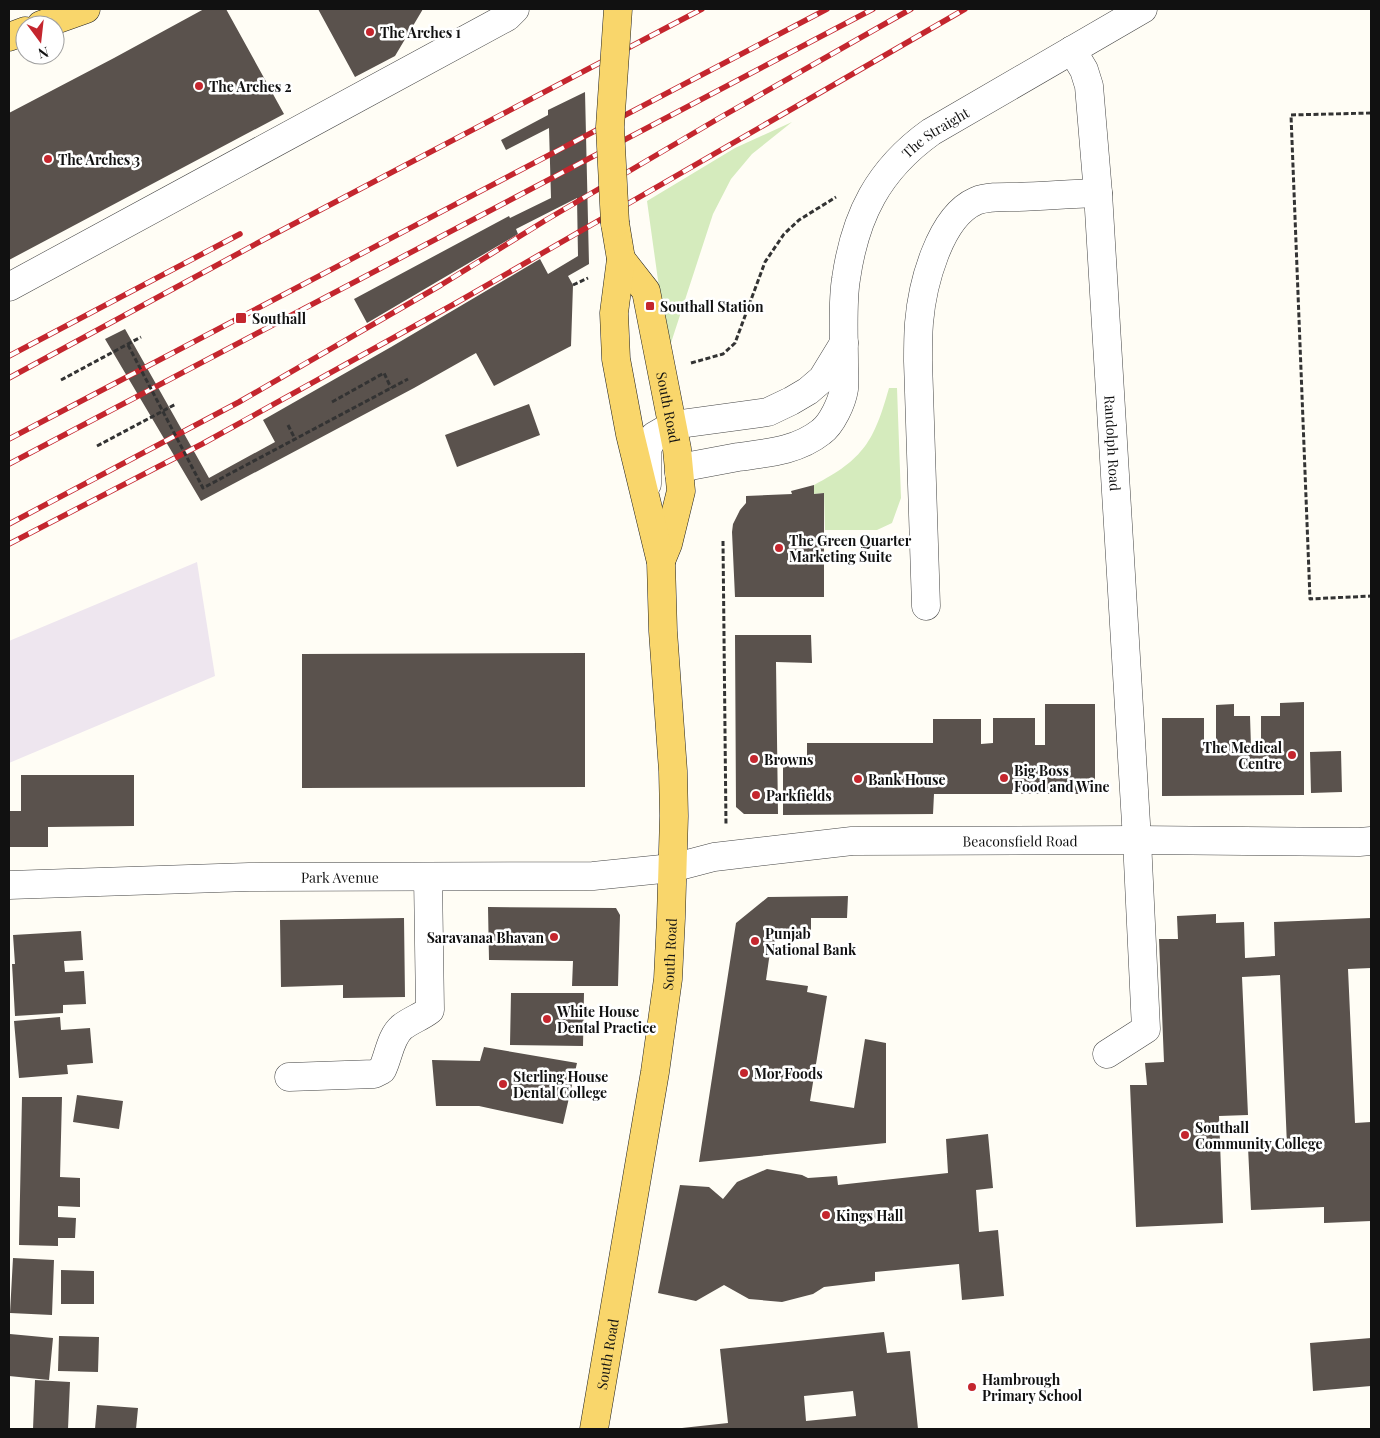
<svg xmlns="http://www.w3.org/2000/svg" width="1380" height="1438" viewBox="0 0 1380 1438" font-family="'Playfair Display',serif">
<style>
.industrial{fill:#eee6ef}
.green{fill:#d5ebbd}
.building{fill:#5a524d;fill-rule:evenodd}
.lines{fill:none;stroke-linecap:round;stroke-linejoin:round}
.minor-casing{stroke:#444;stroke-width:29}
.major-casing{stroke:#222;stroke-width:29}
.path{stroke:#333;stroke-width:3;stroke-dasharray:5 2.5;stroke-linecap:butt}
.minor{stroke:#fff;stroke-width:28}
.major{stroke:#f9d66b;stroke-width:28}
.rail-casing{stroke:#c4262e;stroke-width:5.5}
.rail{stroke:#fff;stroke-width:4;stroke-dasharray:11;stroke-linecap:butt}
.major-bridge-casing{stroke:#222;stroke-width:29;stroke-linecap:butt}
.path-bridge{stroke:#333;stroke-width:3;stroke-dasharray:5 2.5;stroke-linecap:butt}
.major-bridge{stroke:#f9d66b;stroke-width:28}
.poi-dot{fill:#c4262e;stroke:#fff;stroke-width:2}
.labels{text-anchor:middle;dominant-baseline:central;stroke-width:5;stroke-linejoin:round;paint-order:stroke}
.poi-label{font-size:14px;font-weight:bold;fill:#111;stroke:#fff;text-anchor:start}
.street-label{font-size:14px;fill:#111;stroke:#fff}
</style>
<rect width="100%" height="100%" fill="#fffdf5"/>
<path class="industrial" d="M197,562L215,676L9,763V641Z"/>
<path class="green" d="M792,122L752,154L731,179L713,214L668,352L647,201L735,148Z
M889,388H897L901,498L892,523L877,530H825L824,493L814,494V485C864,459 874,441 889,388Z"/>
<path class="building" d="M204,9H226L284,114L9,260V113L114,58Z
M318,9H423L395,56L355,77Z
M585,92L589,264L568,276L573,285L571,346L494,386L476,353L414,388L201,501L105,339L125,329L209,478L275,442L263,420L391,347L540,259L548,274L578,256L577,198L516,229L518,234L367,323L354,299L509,216L510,218L551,198L549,128L506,150L501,140L548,115V110Z
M529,404L540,435L457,467L445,435Z
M814,485V494L824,493V597H735L732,532L733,524L740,510L746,503V496L792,494L791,491Z
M735,635H811L812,663L776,662L778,814H744L736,807Z
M585,653V787L302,788V654Z
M1304,702V795L1162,796V718H1204V749H1216V705L1234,704V716H1250L1251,747H1261V716H1280V703Z
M1045,704H1095V794H934L933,814L783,815V765H807V743H933V719H981V744L993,743V718H1035V745H1045Z
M1341,751L1342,792L1311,793L1310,752Z
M21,775H134V826L48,827V847H9V811H21Z
M848,896L847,918H811V936H781L771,945L766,980L808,986L807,992L827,996L810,1101L854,1108L865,1039L886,1043V1143L699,1162L736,923L768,897Z
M488,907L616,908L620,915L618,986H572L573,961L489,960Z
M1216,914V923L1244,922L1245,958L1275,956L1274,922L1371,918V968L1348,969L1355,1123L1371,1122V1221L1324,1223V1207L1251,1210L1248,1147L1287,1146L1280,975L1242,977L1248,1115L1219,1116L1223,1223L1136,1227L1130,1085H1147L1145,1063L1164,1062L1159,939H1178L1177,916Z
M404,918L405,997L343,998V985L281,987L280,920Z
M81,931L83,960L64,961L65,972L84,971L86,1004L63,1005V1013L15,1016L12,964H15L13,935Z
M511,993H584L583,1046L510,1045Z
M60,1017L61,1030L90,1028L93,1063L67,1065L68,1074L19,1078L14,1021Z
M484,1047L577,1063L563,1124L479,1106H436L432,1060L480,1061Z
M77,1095L123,1101L119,1129L73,1122Z
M22,1097H62L60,1177L80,1178V1207L58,1206V1217L76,1218L75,1238H58V1246L19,1245Z
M988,1134L993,1188L976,1190L979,1232L998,1230L1004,1296L962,1300L959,1264L875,1272V1281L824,1287L813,1294L782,1302L749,1299L724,1285L696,1301L658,1293L680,1185L709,1187L723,1199L737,1182L767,1169L802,1175L808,1178L837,1176L838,1185L948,1173L946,1139Z
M13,1258L54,1260L52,1315L10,1313Z
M61,1270L94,1271V1304H61Z
M884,1332L887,1353L910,1351L918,1429H682V1428L728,1423L720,1349ZM853,1391L856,1416L806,1421L804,1396Z
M10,1334L53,1338L49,1380L9,1376Z
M59,1336L99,1337L98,1372L58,1371Z
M1371,1338V1386L1313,1391L1310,1343Z
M35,1380L70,1382L68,1429H33Z
M97,1405L138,1408L136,1429H95Z"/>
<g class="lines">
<g class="minor-casing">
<g id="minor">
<path id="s1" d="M1072,50L1084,70L1089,86L1098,193L1137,840L1146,1029L1107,1054"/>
<path d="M9,287L507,17L515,9"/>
<path id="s2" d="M679,473L690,466C706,463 722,460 738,457C767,453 797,451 821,432C832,424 842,402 844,389C845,381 844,371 844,363C844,337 842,303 846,279C855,216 878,170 931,132L1143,9"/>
<path d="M647,484V449L654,436L673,425L768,412L791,401L808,391L822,379L844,343"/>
<path d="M926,606L918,361C918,349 918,336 919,323C922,286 939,217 976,201C988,196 1005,197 1018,197C1044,196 1071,194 1098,193"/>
<path id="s3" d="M9,885L249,877L593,876L672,868L714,857L852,841L1137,840L1359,842L1371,841"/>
<path d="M289,1077L374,1074L382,1070C389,1056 390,1037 402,1027C411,1020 421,1017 430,1010L428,877"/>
</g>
</g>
<g class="major-casing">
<g id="major">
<path d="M41,25L86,9"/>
<path d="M9,37L25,31"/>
<path id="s4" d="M621,259L646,291L677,449L681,491L668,544L661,561"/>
<path id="s5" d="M594,1429L655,1072L668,979L671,918L674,816L673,771L663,631L661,562L630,434L616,359L614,313L621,259L615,223"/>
</g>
</g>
<path class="path" d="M1371,113L1291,115L1310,599L1371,596
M573,285L588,278
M691,363L723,354L735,343L765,262L784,234L799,220L836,197
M61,380L141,337
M332,402L384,373L391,388
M288,425L295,439
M97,446L176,404
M723,541L726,826"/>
<use href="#minor" class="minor"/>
<use href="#major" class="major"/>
<g class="rail-casing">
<path id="rail" d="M9,356L240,234
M9,378L265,239L702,9
M9,439L827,9
M9,464L873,9
M9,524L239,402L441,285L546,220L721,117L911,9
M9,544L202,444L456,303L965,9"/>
</g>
<use href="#rail" class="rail"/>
<g class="major-bridge-casing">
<path id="major-bridge" d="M615,223L610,127L618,9"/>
</g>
<path class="path-bridge" d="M128,345L203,488L408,379"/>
<use href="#major-bridge" class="major-bridge"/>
</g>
<g class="poi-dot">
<circle cx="370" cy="32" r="5"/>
<circle cx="199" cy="86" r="5"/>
<circle cx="48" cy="159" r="5"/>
<rect x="645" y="301" width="10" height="10" rx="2.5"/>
<rect x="235" y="312" width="12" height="12" rx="2.5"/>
<circle cx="779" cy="548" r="5"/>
<circle cx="1292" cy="755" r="5"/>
<circle cx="754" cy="759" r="5"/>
<circle cx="1004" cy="778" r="5"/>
<circle cx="858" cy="779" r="5"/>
<circle cx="756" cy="795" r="5"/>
<circle cx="554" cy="937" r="5"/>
<circle cx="755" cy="941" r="5"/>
<circle cx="547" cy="1019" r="5"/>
<circle cx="744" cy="1073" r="5"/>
<circle cx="503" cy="1084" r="5"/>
<circle cx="1185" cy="1135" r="5"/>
<circle cx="826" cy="1215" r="5"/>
<circle cx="972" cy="1387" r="5"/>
</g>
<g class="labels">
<g class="poi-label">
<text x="380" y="32">The Arches 1</text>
<text x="209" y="86">The Arches 2</text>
<text x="58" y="159">The Arches 3</text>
<text x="660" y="306">Southall Station</text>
<text x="252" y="318">Southall</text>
<text x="789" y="540">The Green Quarter<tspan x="789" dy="16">Marketing Suite</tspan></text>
<text x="1282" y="747" text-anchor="end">The Medical<tspan x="1282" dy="16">Centre</tspan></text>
<text x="764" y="759">Browns</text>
<text x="1014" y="770">Big Boss<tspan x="1014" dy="16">Food and Wine</tspan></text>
<text x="868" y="779">Bank House</text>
<text x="766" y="795">Parkfields</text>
<text x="765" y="933">Punjab<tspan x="765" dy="16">National Bank</tspan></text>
<text x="544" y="937" text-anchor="end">Saravanaa Bhavan</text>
<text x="557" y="1011">White House<tspan x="557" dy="16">Dental Practice</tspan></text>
<text x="754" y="1073">Mor Foods</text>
<text x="513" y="1076">Sterling House<tspan x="513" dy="16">Dental College</tspan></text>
<text x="1195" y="1127">Southall<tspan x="1195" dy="16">Community College</tspan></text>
<text x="836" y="1215">Kings Hall</text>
<text x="982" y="1379">Hambrough<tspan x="982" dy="16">Primary School</tspan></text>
</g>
<g class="street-label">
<text stroke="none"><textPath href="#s2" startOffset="488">The Straight</textPath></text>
<text stroke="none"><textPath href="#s4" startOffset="159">South Road</textPath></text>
<text stroke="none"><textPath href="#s1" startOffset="398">Randolph Road</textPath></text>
<text stroke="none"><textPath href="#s3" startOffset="1014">Beaconsfield Road</textPath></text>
<text stroke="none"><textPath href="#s3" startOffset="331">Park Avenue</textPath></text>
<text stroke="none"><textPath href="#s5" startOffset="481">South Road</textPath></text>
<text stroke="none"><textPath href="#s5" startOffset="76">South Road</textPath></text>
</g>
</g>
<rect width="1380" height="1438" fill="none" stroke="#111111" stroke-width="20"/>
<g transform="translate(40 40) rotate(165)"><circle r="24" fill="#ffffff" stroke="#a0a0a0"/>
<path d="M0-4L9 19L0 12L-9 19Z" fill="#c4262e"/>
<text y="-8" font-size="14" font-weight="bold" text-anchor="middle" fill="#111111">N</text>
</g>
</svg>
